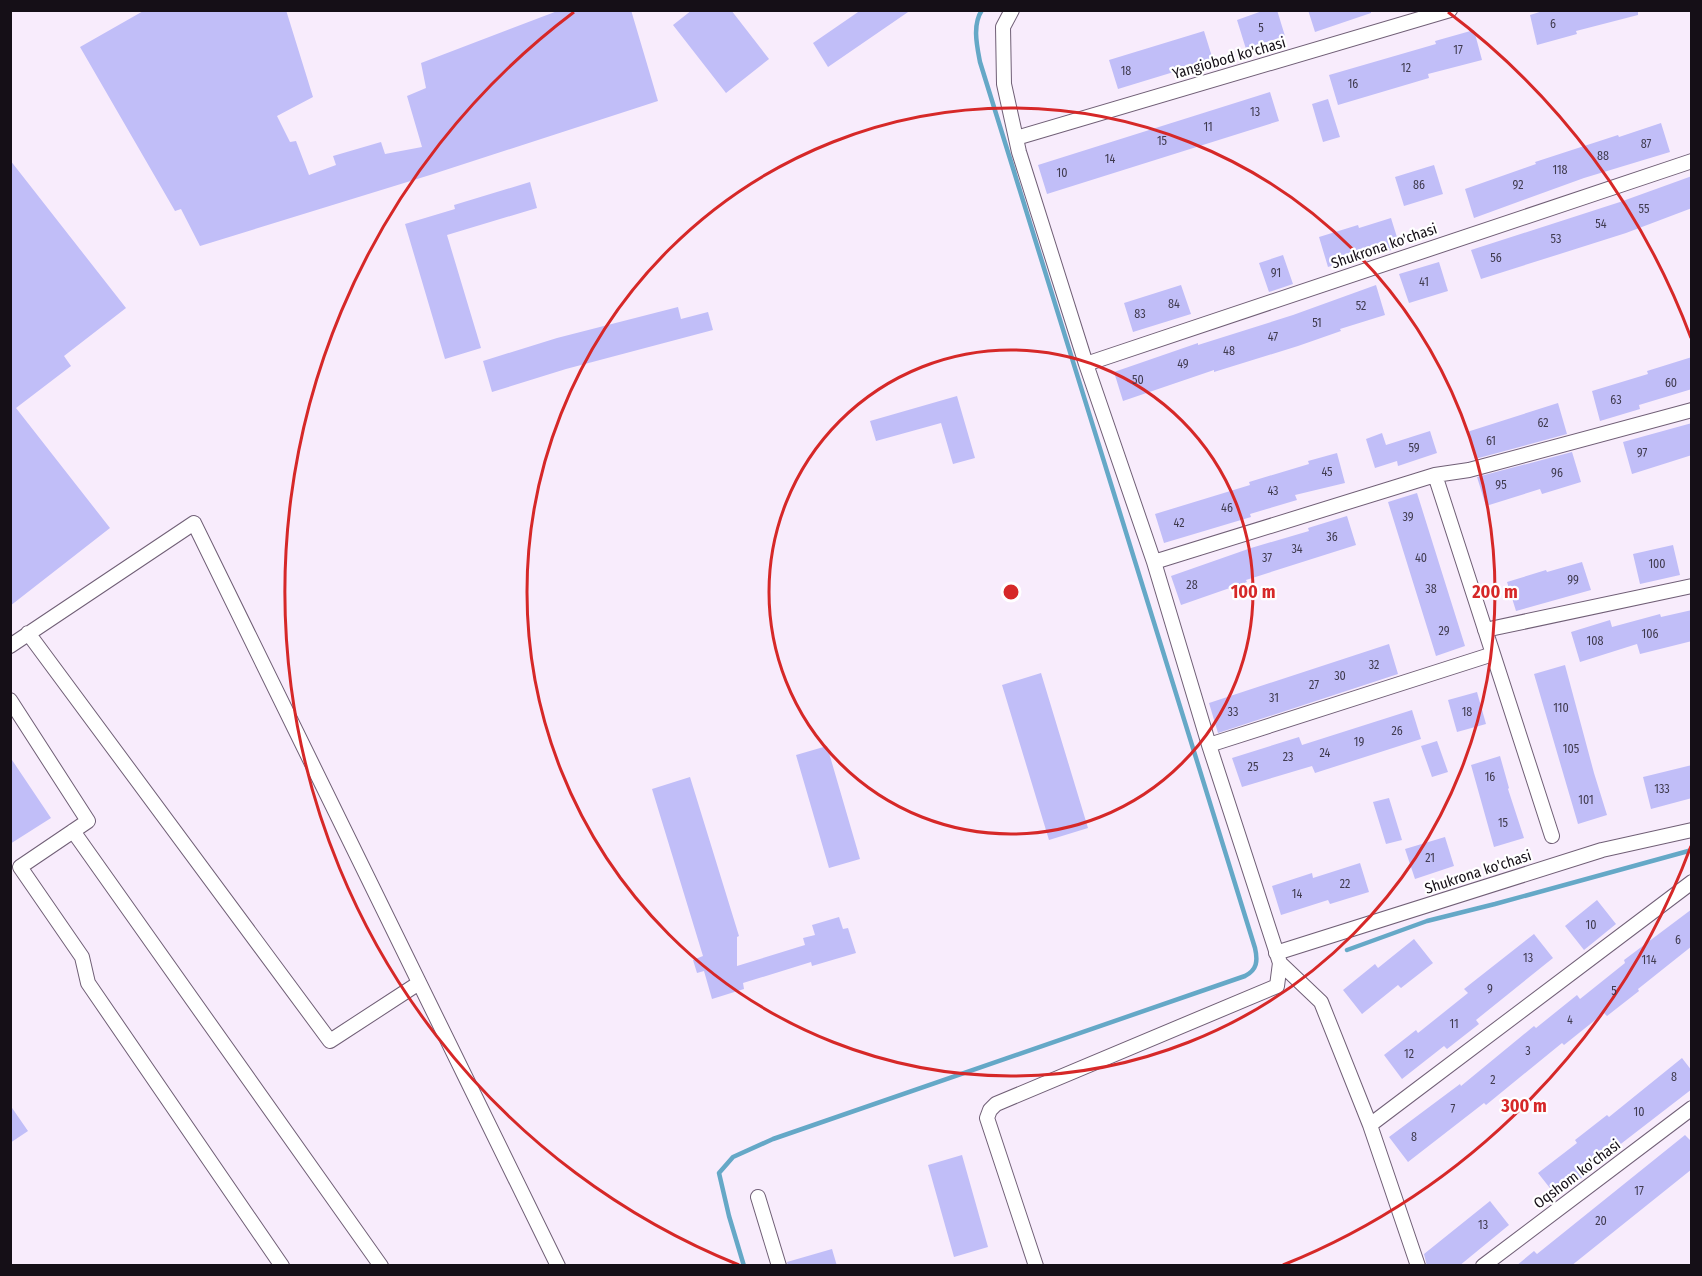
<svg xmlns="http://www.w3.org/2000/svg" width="1702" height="1276" viewBox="0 0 1702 1276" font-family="'Fira Sans Condensed',sans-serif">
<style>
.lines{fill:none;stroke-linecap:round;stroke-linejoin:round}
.stream{stroke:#65a8c7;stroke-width:4.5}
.building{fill:#c1bef8}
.minor-casing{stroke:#705f76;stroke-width:16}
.minor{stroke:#fff;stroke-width:14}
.ring{fill:none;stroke:#d62828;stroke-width:3}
.labels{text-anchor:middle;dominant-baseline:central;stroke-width:4.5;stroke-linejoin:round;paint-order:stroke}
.number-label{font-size:12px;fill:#403b4f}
.street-label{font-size:15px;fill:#150f17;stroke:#fff}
.centre{fill:#d62828;stroke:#fff;stroke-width:3}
.ring-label{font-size:18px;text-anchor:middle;font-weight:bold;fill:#d62828;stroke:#fff;stroke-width:4.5;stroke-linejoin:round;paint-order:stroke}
</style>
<rect width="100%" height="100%" fill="#f8ecfc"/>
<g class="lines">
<path class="stream" d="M1347,950L1427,921L1495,904L1692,850
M744,1266L729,1216L719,1173L733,1157L773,1139L1245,976C1257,970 1258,961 1255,948L980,62C977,46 972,25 982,10"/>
</g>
<path class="building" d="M145,10H286L313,97L277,116L290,142L296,141L309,175L336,165L333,156L381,142L385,154L422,147L407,96L426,88L421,63L560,10H631L658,101L430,175L200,246L181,209L175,211L80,47Z
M692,10H731L769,59L726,93L673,25Z
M861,10H911L828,67L813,43Z
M1265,10H1277L1285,36L1246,49L1237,20Z
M1308,10H1371V13L1315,32Z
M1546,10H1638V15L1576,31L1577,34L1537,45L1530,15Z
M1474,30L1482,60L1428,74L1429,78L1338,105L1329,75L1436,44L1435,41Z
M1204,31L1213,60L1118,89L1109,60Z
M1270,92L1279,121L1047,194L1038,165Z
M1328,99L1340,137L1323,142L1312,104Z
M1661,123L1670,152L1584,178L1474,218L1465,189L1536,164L1535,162L1618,135L1619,137Z
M10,160L126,308L64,356L71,366L16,408L110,528L10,606Z
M1434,165L1443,194L1404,206L1395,177Z
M1692,176V208L1626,233L1481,279L1471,250L1620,202Z
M530,182L537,208L447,235L481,348L445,359L405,224L455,209L454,205Z
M1391,218L1400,247L1377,255L1375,251L1328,267L1319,237L1358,225L1359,228Z
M1283,255L1293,284L1269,292L1259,263Z
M1439,262L1448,291L1409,303L1399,274Z
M1181,285L1191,314L1133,332L1124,303Z
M1376,285L1385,315L1340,329L1341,331L1298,346L1214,372V370L1123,401L1114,372L1198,343V345L1293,315Z
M678,307L681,319L708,312L713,330L566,369L492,392L483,361L557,338Z
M1692,357V389L1639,405L1640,409L1600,421L1592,391L1648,374L1647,371Z
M957,396L975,458L953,464L941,423L876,441L870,421Z
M1558,403L1567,434L1475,459L1467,432Z
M1692,423V455L1632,474L1623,442Z
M1430,431L1437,453L1398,466L1397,461L1375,468L1366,439L1382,433L1386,445Z
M1572,452L1581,482L1542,494L1540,489L1486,506L1477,477Z
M1337,453L1345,483L1295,495L1297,500L1250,514L1251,517L1164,543L1155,514L1250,485L1249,482L1309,464L1308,461Z
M1417,493L1465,646L1436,656L1388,502Z
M1347,516L1356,545L1246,580L1247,582L1181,605L1171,576L1251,548L1309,531L1308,528Z
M1673,545L1680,575L1640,584L1633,554Z
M1582,562L1591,590L1516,611L1507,582L1546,570L1547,572Z
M1692,610V641L1640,654L1637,644L1580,662L1571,632L1610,620L1612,627L1660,614L1661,617Z
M1389,644L1398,674L1218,733L1209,703Z
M1565,665L1594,773L1607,815L1578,824L1534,674Z
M1041,673L1088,828L1049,840L1002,685Z
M1477,692L1486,724L1457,732L1448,700Z
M1412,710L1421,739L1315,773L1312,766L1242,787L1232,758L1299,737L1302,745Z
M1437,741L1448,772L1432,777L1421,746Z
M827,746L860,859L829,868L796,755Z
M1500,756L1509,788L1508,789L1524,838L1494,847L1471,765Z
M10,757L51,818L10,844Z
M1692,765V798L1651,809L1643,777Z
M690,777L739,936L737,937V966L805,945L803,938L815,935L812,925L839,917L843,929L848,928L856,953L812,966L811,962L743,983L744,989L712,999L704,971L697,973L693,960L703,956L652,789Z
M1389,798L1402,840L1386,844L1373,802Z
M1445,837L1454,866L1415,879L1405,849Z
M1360,863L1369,892L1330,904L1328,900L1281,915L1272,886L1312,873L1313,878Z
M1597,900L1616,924L1584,950L1565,926Z
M1692,909V946L1638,989L1639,991L1607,1016L1604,1013L1564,1045L1562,1043L1486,1105L1484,1103L1408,1162L1389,1137L1460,1084L1461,1086L1534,1026L1536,1028L1577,995L1580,999L1625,963L1624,960Z
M1534,934L1553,958L1476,1020L1479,1024L1447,1049L1444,1046L1402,1079L1384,1055L1416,1030L1418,1033L1468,993L1464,989Z
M1414,939L1433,963L1401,988L1398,985L1362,1014L1343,990L1375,964L1378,968Z
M1682,1058L1692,1071V1089L1587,1170L1589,1172L1557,1197L1538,1173L1577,1143L1575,1140L1607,1115L1609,1117Z
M10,1105L28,1131L10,1143Z
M1685,1135L1692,1142V1169L1571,1266H1516L1534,1251L1537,1254Z
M962,1155L988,1247L954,1257L928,1165Z
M1490,1201L1509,1225L1459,1266H1427L1424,1254Z
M832,1249L837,1266H788L787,1262Z"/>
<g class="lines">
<g class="minor-casing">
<path id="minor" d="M1012,10L1003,27L1004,84L1019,152L1086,364L1154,562L1209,745L1280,963L1277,986L996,1104L990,1110L987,1118L1036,1266
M1016,138L1450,10
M1086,364L1692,161
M1435,475L1552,836
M1154,562L1435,475L1469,470L1692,410
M1485,630L1692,586
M28,633L330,1041L419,983
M10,646L194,523L558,1266
M10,700L88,821L20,867L82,957L88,983L282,1266
M1209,745L1493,654
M73,831L381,1266
M1276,953L1602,850L1692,830
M1280,963L1321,1002L1370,1125L1418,1266
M1370,1125L1692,882
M758,1197L779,1266
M1483,1266L1692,1108"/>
</g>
<use href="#minor" class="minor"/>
</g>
<g class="ring">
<circle cx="1011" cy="592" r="242"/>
<circle cx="1011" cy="592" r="484"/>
<path d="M1691 846A726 726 0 0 1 1283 1265M739 1265A726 726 0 0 1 574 12M1448 12A726 726 0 0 1 1691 338"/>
</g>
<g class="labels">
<g class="number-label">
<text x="1553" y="24">6</text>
<text x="1261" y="28">5</text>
<text x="1458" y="50">17</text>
<text x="1406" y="68">12</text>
<text x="1126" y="71">18</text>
<text x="1353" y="84">16</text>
<text x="1255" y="112">13</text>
<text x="1208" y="127">11</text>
<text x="1162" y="141">15</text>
<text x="1646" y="144">87</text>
<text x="1603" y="156">88</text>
<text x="1110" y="159">14</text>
<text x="1560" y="170">118</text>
<text x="1062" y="173">10</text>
<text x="1419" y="185">86</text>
<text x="1518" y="185">92</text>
<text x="1644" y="209">55</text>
<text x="1601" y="224">54</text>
<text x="1556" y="239">53</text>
<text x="1496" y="258">56</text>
<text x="1276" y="273">91</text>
<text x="1424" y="282">41</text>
<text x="1174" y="304">84</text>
<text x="1361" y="306">52</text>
<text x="1140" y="314">83</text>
<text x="1317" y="323">51</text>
<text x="1273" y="337">47</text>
<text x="1229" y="351">48</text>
<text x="1183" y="364">49</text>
<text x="1138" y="380">50</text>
<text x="1671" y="383">60</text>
<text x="1616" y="400">63</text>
<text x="1543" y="423">62</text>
<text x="1491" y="441">61</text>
<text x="1414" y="448">59</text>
<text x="1642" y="453">97</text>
<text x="1327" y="472">45</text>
<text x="1557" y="473">96</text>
<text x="1501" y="485">95</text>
<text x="1273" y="491">43</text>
<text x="1227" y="508">46</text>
<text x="1408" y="517">39</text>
<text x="1179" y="523">42</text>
<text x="1332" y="537">36</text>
<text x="1297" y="549">34</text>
<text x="1267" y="558">37</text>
<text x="1421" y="558">40</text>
<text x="1657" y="564">100</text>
<text x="1573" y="580">99</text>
<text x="1192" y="585">28</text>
<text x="1431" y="589">38</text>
<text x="1444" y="631">29</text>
<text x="1650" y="634">106</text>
<text x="1595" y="641">108</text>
<text x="1374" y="665">32</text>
<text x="1340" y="676">30</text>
<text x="1314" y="685">27</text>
<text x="1274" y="698">31</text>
<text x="1561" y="708">110</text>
<text x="1233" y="712">33</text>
<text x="1467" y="712">18</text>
<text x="1397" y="731">26</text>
<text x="1359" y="742">19</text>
<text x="1571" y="749">105</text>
<text x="1325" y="753">24</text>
<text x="1288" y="757">23</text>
<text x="1253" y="767">25</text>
<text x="1490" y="777">16</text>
<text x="1662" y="789">133</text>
<text x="1586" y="800">101</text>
<text x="1503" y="823">15</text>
<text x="1430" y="858">21</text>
<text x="1345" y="884">22</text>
<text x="1297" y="894">14</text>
<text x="1591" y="925">10</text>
<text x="1678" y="940">6</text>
<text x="1528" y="958">13</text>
<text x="1649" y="960">114</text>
<text x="1490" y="989">9</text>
<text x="1614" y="991">5</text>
<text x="1570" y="1020">4</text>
<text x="1454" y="1024">11</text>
<text x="1528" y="1051">3</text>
<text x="1409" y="1054">12</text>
<text x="1674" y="1077">8</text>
<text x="1493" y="1080">2</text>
<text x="1453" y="1109">7</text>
<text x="1639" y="1112">10</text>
<text x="1414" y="1137">8</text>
<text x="1639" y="1191">17</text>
<text x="1601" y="1221">20</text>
<text x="1483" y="1225">13</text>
</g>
<g class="street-label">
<text transform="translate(1229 58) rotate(-16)">Yangiobod ko'chasi</text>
<text transform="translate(1384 246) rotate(-19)">Shukrona ko'chasi</text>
<text transform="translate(1478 872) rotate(-18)">Shukrona ko'chasi</text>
<text transform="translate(1577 1174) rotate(-37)">Oqshom ko'chasi</text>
</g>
</g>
<circle cx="1011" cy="592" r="9" class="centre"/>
<g class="ring-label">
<text x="1253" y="598">100 m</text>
<text x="1495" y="598">200 m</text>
<text x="1524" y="1112">300 m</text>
</g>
<rect width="1702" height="1276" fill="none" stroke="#150f17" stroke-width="24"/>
</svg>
